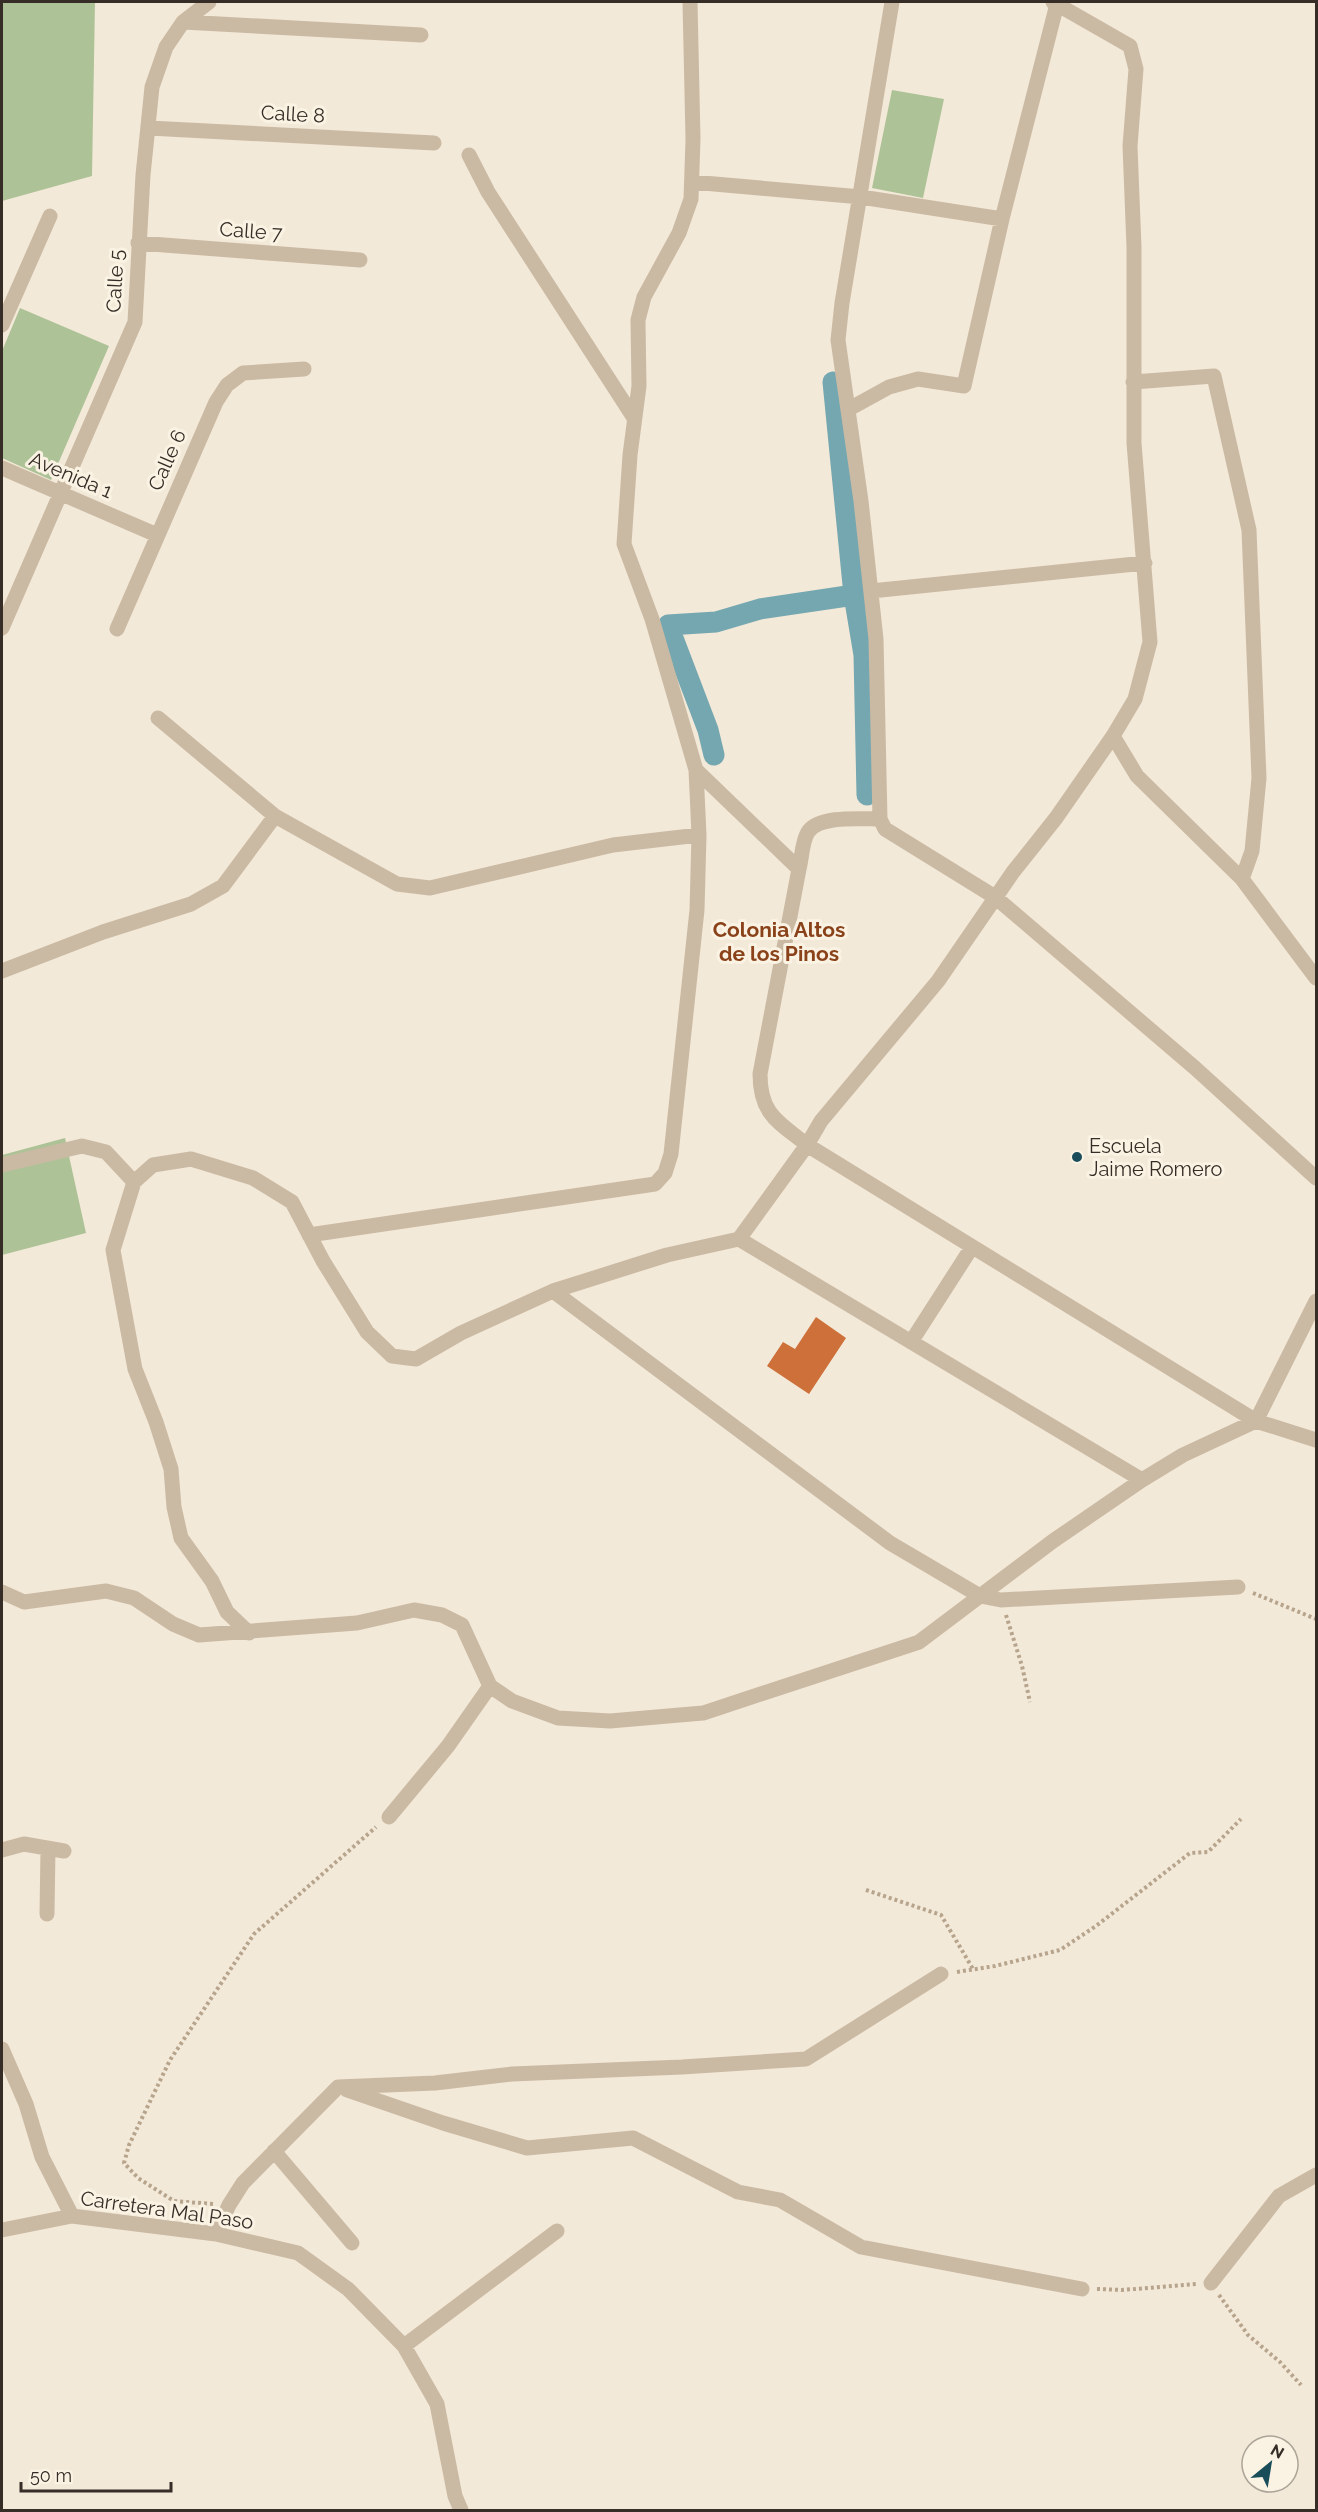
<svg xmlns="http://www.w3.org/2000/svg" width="1318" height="2512" viewBox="0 0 1318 2512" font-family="Raleway,sans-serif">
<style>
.green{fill:#aec297}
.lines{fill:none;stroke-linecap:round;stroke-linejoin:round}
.canal{stroke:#75a7b1;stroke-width:21}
.building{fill:#ce703a}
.path{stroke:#b7a48d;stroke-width:4;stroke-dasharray:3 3;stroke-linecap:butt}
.minor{stroke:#cbbaa3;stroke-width:15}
.poi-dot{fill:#194d5a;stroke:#faf3e4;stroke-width:2}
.labels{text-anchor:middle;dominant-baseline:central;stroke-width:6;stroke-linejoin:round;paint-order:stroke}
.street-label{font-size:20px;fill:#362d26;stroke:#faf3e4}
.poi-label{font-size:20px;fill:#362d26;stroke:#faf3e4;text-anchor:start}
.neighbourhood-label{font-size:21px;font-weight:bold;fill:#8a421a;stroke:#faf3e4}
</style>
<rect width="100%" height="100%" fill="#f3e9d8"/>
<path class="green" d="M2,2H95L92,176L2,201Z
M892,90L944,99L923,198L872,188Z
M20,308L109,346L51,480L2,458V351Z
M65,1138L86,1233L2,1255V1155Z"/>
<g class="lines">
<path class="canal" d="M833,382L854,595L866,593
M714,755L708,730L668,625L716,622L760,609L854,595L864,655L867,795"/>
</g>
<path class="building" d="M816,1317L846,1338L809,1394L767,1366L783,1342L795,1349Z"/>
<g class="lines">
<path class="path" d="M1253,1593L1316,1619
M1006,1615L1022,1666L1030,1702
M866,1890L941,1915L973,1969
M957,1972L995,1966L1060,1950L1096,1926L1190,1853L1208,1852L1241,1819
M213,2204L174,2201L138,2178L124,2163L129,2145L170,2060L254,1934L376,1827
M1097,2289L1122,2290L1197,2284
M1219,2295L1248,2335L1280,2362L1301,2385"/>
<path class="minor" d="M892,2L842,303L838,340L861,501L876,639L880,819L885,829L995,897L1195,1068L1316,1178
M1053,2L1130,46L1136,69L1130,146L1134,247V443L1150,642L1135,699L1113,736L1056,818L1013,872L938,981L821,1121L807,1145L739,1239L1142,1480
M183,22L421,35
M149,128L434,143
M469,155L488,192L634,418
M692,182L861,197L1002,219
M138,243L360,260
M2,325L50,216
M1133,382L1214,376L1249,530L1259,778L1252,851L1242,879
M849,409L889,387L918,379L964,386L1002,219L1057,4
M2,468L157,535
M871,591L1145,563
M2,628L135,322L143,175L152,87L166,47L183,22L209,2
M117,629L216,402L227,385L243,373L304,369
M158,718L275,816L397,884L430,888L613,845L699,835
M1113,736L1137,776L1242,879L1316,978
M696,770L799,869L760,1074C760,1115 779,1122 807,1145L1256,1421L1316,1440
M799,869C802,858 802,841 808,832C819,815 861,819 880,819
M2,971L103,932L191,904L223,886L275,816
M2,1165L82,1146L106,1152L134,1182
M309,1235L655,1184L665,1173L671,1154L697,910L699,835L696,770L652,619L624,544L630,455L639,386L638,320L644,297L679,233L691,199L693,139L690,2
M553,1291L890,1543L980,1596L1001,1600L1238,1587
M911,1342L972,1247
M2,1592L24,1602L106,1591L134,1598L173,1624L199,1635L357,1623L414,1610L442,1615L462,1625L490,1686L512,1701L558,1718L610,1721L703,1713L919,1642L1053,1541L1142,1480L1183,1455L1256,1421L1316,1301
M249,1633L227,1612L212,1581L181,1538L174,1507L171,1469L156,1422L135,1369L113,1250L134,1182L153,1165L191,1159L253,1178L292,1202L323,1261L367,1332L392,1356L416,1359L461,1333L553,1291L667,1255L739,1239
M389,1817L448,1746L490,1686
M2,1850L24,1844L64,1851
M47,1914L48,1848
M2,2049L26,2104L42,2157L72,2216
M347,2090L443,2123L527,2148L633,2138L738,2192L780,2200L861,2247L1082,2289
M274,2151L352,2243
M2,2230L72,2216L216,2234L298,2253L348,2289L404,2346L437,2404L455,2496L461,2510
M216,2234L229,2205L243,2183L338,2087L435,2083L512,2074L682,2067L806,2059L941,1974
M1211,2283L1279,2196L1316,2175
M404,2346L557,2231"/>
</g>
<circle class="poi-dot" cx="1077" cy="1157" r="6"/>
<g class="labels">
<g class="street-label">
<text transform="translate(293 114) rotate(3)">Calle 8</text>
<text transform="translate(251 231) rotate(4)">Calle 7</text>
<text transform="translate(115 281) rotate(-87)">Calle 5</text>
<text transform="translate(167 460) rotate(-66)">Calle 6</text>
<text transform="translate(71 475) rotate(23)">Avenida 1</text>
<text transform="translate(167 2210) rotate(8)">Carretera Mal Paso</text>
</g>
<g class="poi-label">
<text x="1089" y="1146">Escuela<tspan x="1089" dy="23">Jaime Romero</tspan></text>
</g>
<g class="neighbourhood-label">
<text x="779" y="929">Colonia Altos<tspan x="779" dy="24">de los Pinos</tspan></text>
</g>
</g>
<rect width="1318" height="2512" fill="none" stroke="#362d26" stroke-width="6"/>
<g transform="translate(1270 2464) rotate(30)"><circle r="28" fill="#faf3e4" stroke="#aca498" stroke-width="1.5"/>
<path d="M0-4.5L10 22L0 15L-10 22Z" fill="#194d5a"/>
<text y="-9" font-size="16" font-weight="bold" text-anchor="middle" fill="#362d26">N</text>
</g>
<path d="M21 2482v9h150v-9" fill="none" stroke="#362d26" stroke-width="3"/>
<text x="30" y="2482" font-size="18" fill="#362d26" stroke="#faf3e4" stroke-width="4.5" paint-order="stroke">50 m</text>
</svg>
